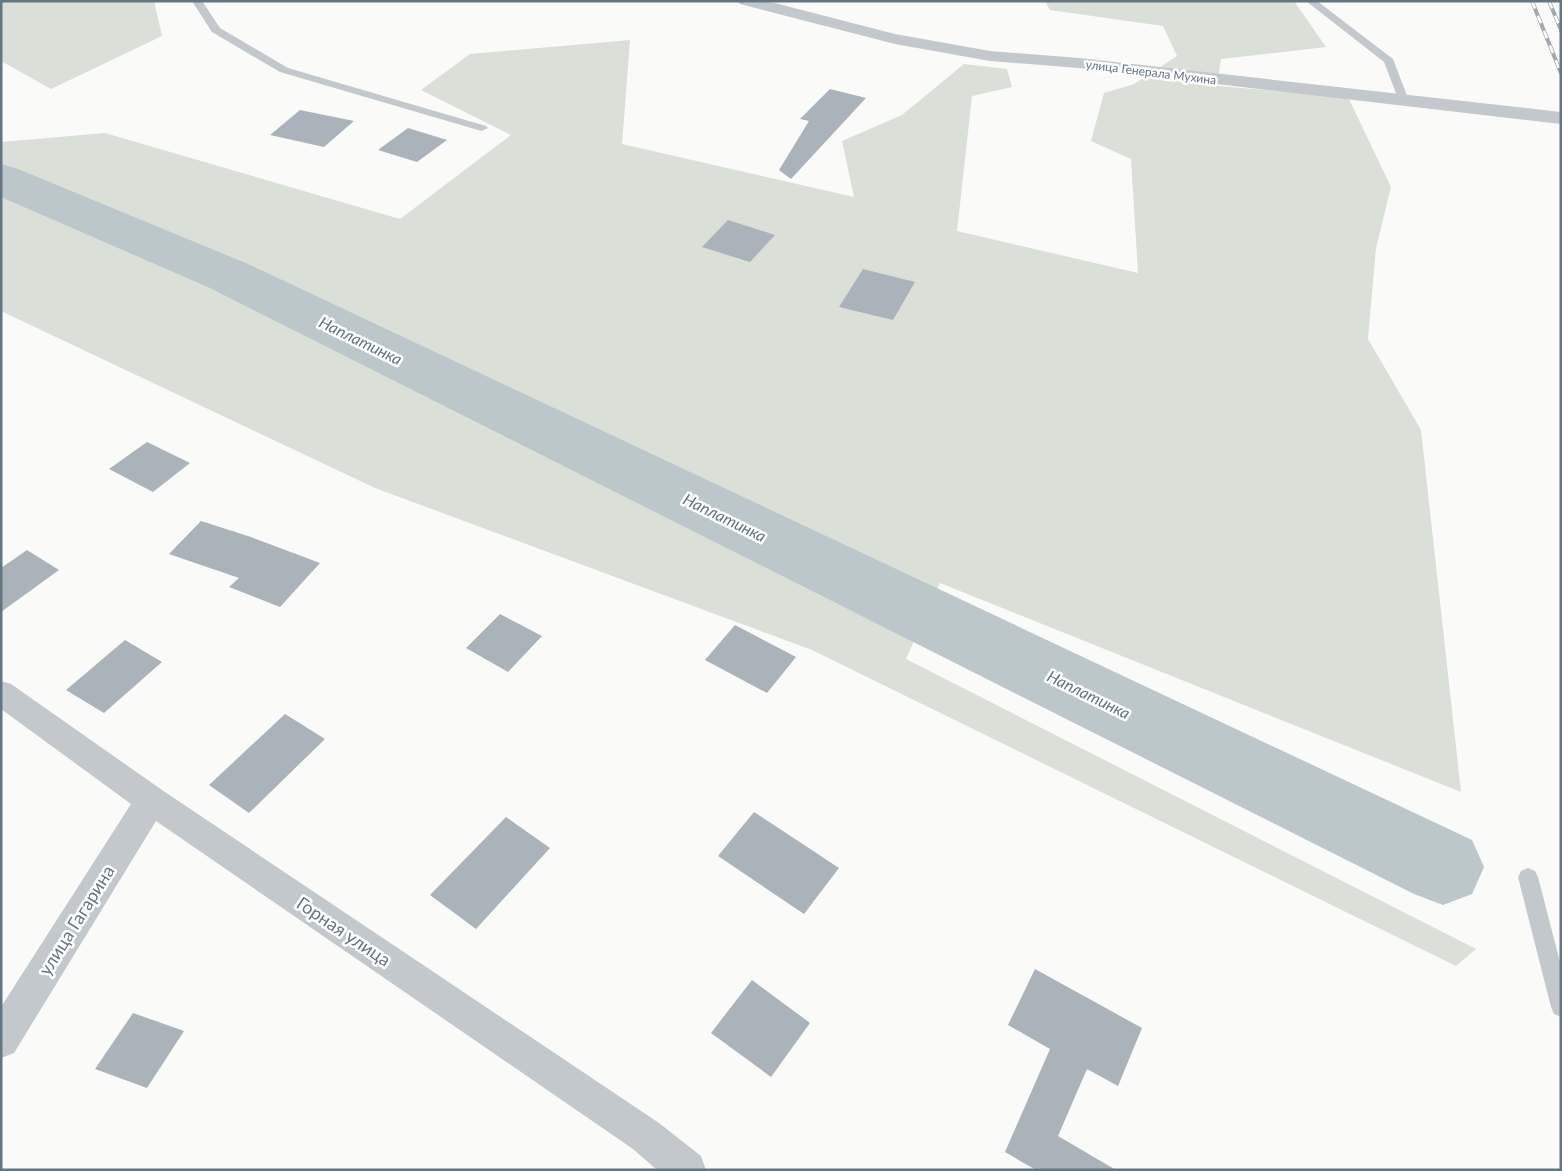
<svg xmlns="http://www.w3.org/2000/svg" width="1562" height="1171" viewBox="0 0 1562 1171" font-family="Lato,sans-serif">
<style>
.green{fill:#dadfd7}
.lines{fill:none;stroke-linecap:round;stroke-linejoin:round}
.river{fill:#bbc7cb;fill-rule:evenodd}
.building{fill:#aab3b9}
.service{fill:#c3c8cc;fill-rule:evenodd}
.minor{fill:#c3c8cc;fill-rule:evenodd}
.rail-casing{stroke:#a2aab0;stroke-width:4}
.rail{stroke:#fff;stroke-width:2.5;stroke-dasharray:8;stroke-linecap:butt}
.labels{text-anchor:middle;dominant-baseline:central;stroke-width:5;stroke-linejoin:round;paint-order:stroke}
.far-street-label{font-size:12px;fill:#657683;stroke:#fff}
.water-label{font-size:16px;font-style:italic;fill:#60757c;stroke:#fff}
.near-street-label{font-size:18px;fill:#657683;stroke:#fff}
</style>
<rect width="100%" height="100%" fill="#fafaf8"/>
<path class="green" d="M1,1H154L162,36L51,89L1,61Z
M1045,1H1294L1326,47L1221,59L1217,86L1348,97L1391,187L1376,248L1368,339L1421,430L1461,792L940,583L906,659L1476,949L1456,966L812,650L375,488L1,311V142L105,133L400,219L511,135L421,90L470,54L630,40L622,144L854,197L842,141L902,115L964,64L1007,69L1012,87L972,96L957,231L1138,273L1131,159L1091,141L1104,93L1134,84L1177,56L1163,26L1050,10Z"/>
<g class="lines">
<path class="river" d="M1,164L18,169L248,264L1472,840L1484,867L1472,894L1443,905L1414,894L210,288L1,197Z"/>
</g>
<path class="building" d="M830,89L866,98L791,179L779,170L809,121L800,119Z
M300,110L354,121L324,147L270,135Z
M408,128L447,140L417,162L378,150Z
M728,220L775,235L750,262L702,247Z
M863,269L915,282L893,320L839,307Z
M147,442L190,463L153,492L109,469Z
M201,521L251,537L320,563L280,607L229,587L239,578L169,554Z
M27,550L59,570L1,612V568Z
M500,614L542,636L508,672L466,648Z
M735,625L796,657L767,693L705,660Z
M125,640L162,662L104,713L66,690Z
M285,714L325,739L249,813L209,785Z
M754,812L839,868L804,914L718,856Z
M506,817L550,848L476,929L430,895Z
M1035,969L1142,1028L1118,1086L1087,1069L1058,1136L1116,1170H1036L1005,1152L1050,1049L1008,1025Z
M752,980L810,1023L771,1077L711,1033Z
M133,1013L184,1031L147,1088L95,1069Z"/>
<g class="lines">
<path class="service" d="M192,1H202L220,28L288,68L486,126L488,128L482,131L478,130L280,72L212,32Z
M1306,1H1317L1393,59L1409,101L1408,103H1400L1399,101L1384,62Z
M1528,868L1535,871L1538,877L1561,966V1017L1554,1014L1551,1007L1518,877L1521,871Z"/>
<path class="minor" d="M738,1H767L895,34L990,51L1079,58L1561,112V124L1079,68L990,61L895,44L740,4Z
M1,681L11,684L162,790L659,1123L701,1156L706,1170H657L633,1149L156,821L14,1053L1,1058V1007L131,804L1,709Z"/>
<g class="rail-casing">
<path id="rail" d="M1532,1L1561,73
M1549,1L1561,30"/>
</g>
<use href="#rail" class="rail"/>
</g>
<g class="labels">
<g class="far-street-label">
<text transform="translate(1151 72) rotate(7)">улица Генерала Мухина</text>
</g>
<g class="water-label">
<text transform="translate(361 340) rotate(26)">Наплатинка</text>
<text transform="translate(725 517) rotate(26)">Наплатинка</text>
<text transform="translate(1089 694) rotate(26)">Наплатинка</text>
</g>
<g class="near-street-label">
<text transform="translate(76 920) rotate(-58)">улица Гагарина</text>
<text transform="translate(344 931) rotate(34)">Горная улица</text>
</g>
</g>
<rect width="1562" height="1171" fill="none" stroke="#657683" stroke-width="5"/>
</svg>
